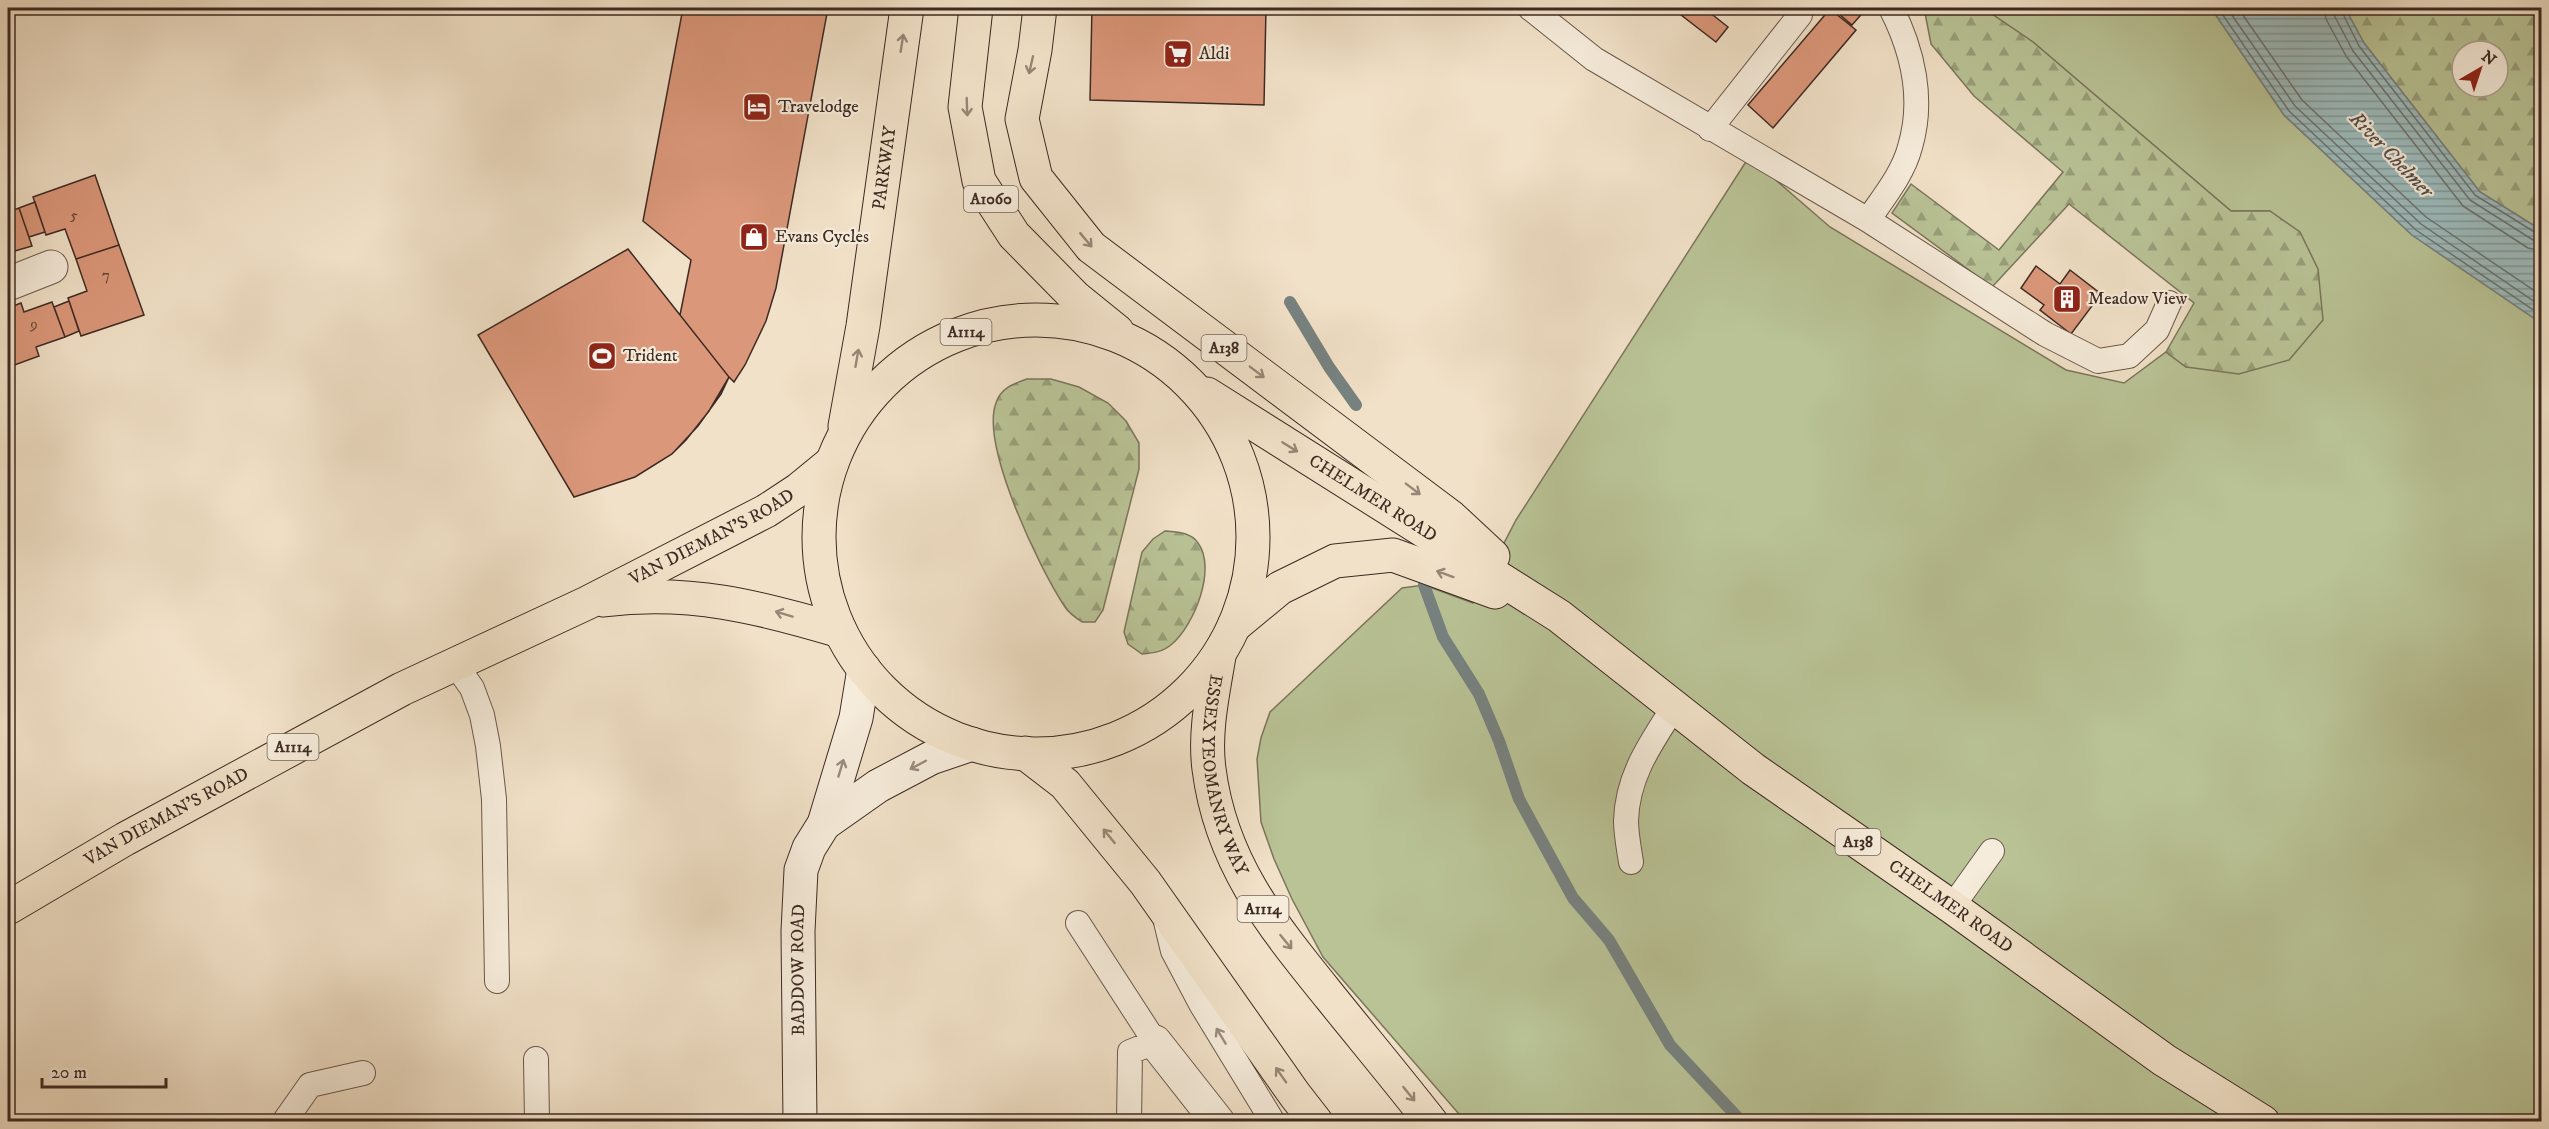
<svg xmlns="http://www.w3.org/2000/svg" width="2549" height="1129" viewBox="0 0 2549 1129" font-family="'IM FELL DW Pica',serif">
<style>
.grass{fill:#b9c396;stroke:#7b765c;stroke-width:1.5}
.forest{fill:url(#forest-firs);stroke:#7b765c;stroke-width:1.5;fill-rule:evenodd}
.water{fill:url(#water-rules);stroke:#778280;stroke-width:1.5}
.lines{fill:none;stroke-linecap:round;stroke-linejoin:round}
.shore{stroke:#6d7370;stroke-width:1.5}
.stream{stroke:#778280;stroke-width:12}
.building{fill:#db977a;stroke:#3d2a23;stroke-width:1.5}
.service-casing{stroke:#6a584c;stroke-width:26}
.minor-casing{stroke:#6a584c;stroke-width:35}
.secondary-casing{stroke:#3d2a23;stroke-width:35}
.primary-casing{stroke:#3d2a23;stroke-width:35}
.service{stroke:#f6ecdb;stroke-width:24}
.minor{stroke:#f6ecdb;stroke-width:33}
.secondary{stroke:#f6ecdb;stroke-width:33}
.primary{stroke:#f1e1c8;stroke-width:33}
.oneway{stroke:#978676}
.oneway2{stroke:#9a8b7f}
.labels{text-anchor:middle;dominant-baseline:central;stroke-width:4.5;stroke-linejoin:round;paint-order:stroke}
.number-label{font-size:15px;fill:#644539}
.shield{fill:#f6ecdb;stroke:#74645a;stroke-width:1.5}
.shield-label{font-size:16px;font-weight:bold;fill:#3d2a23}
.poi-label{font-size:18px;fill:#3d2a23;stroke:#f6ecdb;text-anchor:start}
.street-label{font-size:18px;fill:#3d2a23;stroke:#f6ecdb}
.water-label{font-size:20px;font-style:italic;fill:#554e4a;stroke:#f6ecdb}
</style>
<defs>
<pattern id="forest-firs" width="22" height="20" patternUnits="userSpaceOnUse" patternTransform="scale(1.5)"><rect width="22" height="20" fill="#b9c396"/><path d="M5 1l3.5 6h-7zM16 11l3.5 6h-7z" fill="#989f7a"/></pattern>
<pattern id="water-rules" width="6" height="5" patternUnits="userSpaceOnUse" patternTransform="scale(1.5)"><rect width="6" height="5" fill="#9dbcbe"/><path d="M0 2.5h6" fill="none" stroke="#81999a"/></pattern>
</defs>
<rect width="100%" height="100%" fill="#f1e1c8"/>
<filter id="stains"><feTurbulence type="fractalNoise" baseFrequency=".00333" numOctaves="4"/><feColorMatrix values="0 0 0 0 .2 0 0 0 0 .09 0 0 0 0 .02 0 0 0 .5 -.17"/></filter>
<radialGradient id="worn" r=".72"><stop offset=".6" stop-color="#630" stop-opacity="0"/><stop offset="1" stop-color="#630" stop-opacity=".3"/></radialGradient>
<path class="grass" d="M1983,8H2211L2284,115L2412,235L2541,323V1121H1465L1323,957L1292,899L1274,859L1261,822L1257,759L1261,738L1270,712L1402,588L1424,585L1473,603L1516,520L1749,157L1830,227L2066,370L2124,383L2166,352L2186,367L2270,211H2231L2033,42Z"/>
<path class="forest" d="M1924,8H1983L2033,42L2231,211H2270L2300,232L2318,269L2323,320L2289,360L2239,374L2186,367L2166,352L2194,303L2069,204L1992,287L1892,213L1911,184L1999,250L2063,172L1974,96L1931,44Z
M2345,8H2526L2541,24V230L2480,192L2364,43ZM2462,51H2498V87H2462Z
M1027,379H1051L1079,387L1108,403L1126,421L1139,443V469L1103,610L1095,622H1082C1076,618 1069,613 1065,607C1040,570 980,445 996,403C1001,388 1013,384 1027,379Z
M1165,531C1176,532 1191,532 1198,543C1217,569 1194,625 1172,644C1163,652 1153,653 1142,654L1128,644L1124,632L1142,552L1153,539Z"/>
<path class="water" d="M2211,8H2345L2364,43L2480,192L2541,230V323L2412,235L2284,115Z"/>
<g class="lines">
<path class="shore" d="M2218,8L2289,111L2416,230L2542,316
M2227,8L2295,106L2421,224L2542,307
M2238,8L2302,100L2426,217L2542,296
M2324,8L2326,19L2346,56L2463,206L2528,248L2542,251
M2333,8L2334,15L2353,51L2470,200L2533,240L2542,242
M2340,8L2359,46L2475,195L2536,233L2542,234"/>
<path class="stream" d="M1290,302L1329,367L1356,405
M1424,585L1443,637L1479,694L1499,741L1519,799L1573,898L1609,940L1670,1045L1742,1122"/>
</g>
<path class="building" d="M683,8H828L776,288L766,321L745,365L734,382L729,377L709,411L686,440L672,454L635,477L574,497L478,335L628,249L680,315L691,260L643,221Z
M1092,8H1266L1264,105L1090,100Z
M1672,8H1704L1728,27L1716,42Z
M1832,8H1867L1852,25Z
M1830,9L1856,30L1773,128L1748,105Z
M95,175L119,245L76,259L65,229L46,235L33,197Z
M35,202L45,232L29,237L19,208Z
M19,208L32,246L8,253V212Z
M119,245L144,315L81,336L68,298L87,291L76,259Z
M628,249L729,377L721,394L698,426L672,454L635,477L574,497L478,335Z
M2036,266L2060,284L2070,270L2101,294L2071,334L2040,310L2044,305L2021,288Z
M69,301L79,331L65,337L54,307Z
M52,302L65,337L36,347L39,356L9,367L8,308L21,303L24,312Z"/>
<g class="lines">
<g class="service-casing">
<path id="service" d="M1530,8L1594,59L1868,220L2045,334L2098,361L2129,356L2157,330L2169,303
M1710,129L1800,15
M1868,220C1883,198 1903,174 1910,147C1924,100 1913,51 1891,8
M455,664L472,688L482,715L488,746L494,799L497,981
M1631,862C1629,849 1626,834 1626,821C1627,776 1651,743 1674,707
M1952,907L1992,851
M1165,918L1173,951L1201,1004L1273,1122
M1078,923L1155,1042L1130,1052L1129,1122
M536,1059L537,1122
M284,1122L310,1085L363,1073"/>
</g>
<g class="minor-casing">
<path id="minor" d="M8,284L51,267
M1155,1042L1218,1122"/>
</g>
<g class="secondary-casing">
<g id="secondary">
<path d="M824,824L878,786L931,758L972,744"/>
<path id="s1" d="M800,1122L798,931L801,870L809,848L824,824L856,718L864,669"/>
</g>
</g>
<g class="primary-casing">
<g id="primary">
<path d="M976,8L965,107L979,181L1014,235L1075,297L1117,331"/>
<path d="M1040,8L1035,50L1022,119L1036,178L1091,247L1451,517L1493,556"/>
<circle cx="1036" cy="537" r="217"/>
<path id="s2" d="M1207,394L1559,616L1753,769L1952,907L2164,1060L2263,1122"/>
<path id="s3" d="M845,426L863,326L907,8"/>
<path d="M604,600C689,589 760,607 840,631"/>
<path d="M1234,626L1280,588L1335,561L1393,555L1495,592"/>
<path id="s4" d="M1219,656C1213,693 1204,732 1209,769C1221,864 1273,926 1331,998C1364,1039 1398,1080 1431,1122"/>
<path d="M1025,753L1065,784L1145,882L1295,1095L1316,1122"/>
<path id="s5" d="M8,908L125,839L402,689L587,603L766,511L798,490L831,463"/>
</g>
</g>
<use href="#service" class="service"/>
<use href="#minor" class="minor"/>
<use href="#secondary" class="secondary"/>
<use href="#primary" class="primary"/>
</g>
<defs><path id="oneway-shaft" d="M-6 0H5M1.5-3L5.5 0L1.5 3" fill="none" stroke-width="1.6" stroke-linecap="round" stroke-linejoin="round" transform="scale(1.5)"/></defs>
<g class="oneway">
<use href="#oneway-shaft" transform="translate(902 43) rotate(-81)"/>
<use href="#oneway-shaft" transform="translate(1031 65) rotate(103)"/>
<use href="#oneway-shaft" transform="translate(967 107) rotate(88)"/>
<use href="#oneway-shaft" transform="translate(1086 240) rotate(50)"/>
<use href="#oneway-shaft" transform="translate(857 358) rotate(-80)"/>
<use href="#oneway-shaft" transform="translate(1257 372) rotate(37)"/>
<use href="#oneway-shaft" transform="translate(1290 447) rotate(32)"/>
<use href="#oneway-shaft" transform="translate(1413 489) rotate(37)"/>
<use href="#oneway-shaft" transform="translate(1445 574) rotate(-160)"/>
<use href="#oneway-shaft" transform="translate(784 614) rotate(-163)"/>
<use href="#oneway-shaft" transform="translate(1109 836) rotate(-129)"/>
<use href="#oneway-shaft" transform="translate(1286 942) rotate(51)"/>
<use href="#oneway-shaft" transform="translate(1281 1075) rotate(-125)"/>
<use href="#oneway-shaft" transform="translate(1409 1094) rotate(51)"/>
</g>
<g class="oneway2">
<use href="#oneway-shaft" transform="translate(918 765) rotate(152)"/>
<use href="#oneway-shaft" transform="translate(841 768) rotate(-73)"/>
<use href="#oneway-shaft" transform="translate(1221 1036) rotate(-121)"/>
</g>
<defs>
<g id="supermarket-square" transform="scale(1.5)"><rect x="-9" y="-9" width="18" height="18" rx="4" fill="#8f2418" stroke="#f6ecdb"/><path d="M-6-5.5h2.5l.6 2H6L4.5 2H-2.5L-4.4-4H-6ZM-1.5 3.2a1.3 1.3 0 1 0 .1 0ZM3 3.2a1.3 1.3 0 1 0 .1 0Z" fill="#fff"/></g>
<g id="hotel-square" transform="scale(1.5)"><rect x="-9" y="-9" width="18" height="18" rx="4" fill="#8f2418" stroke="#f6ecdb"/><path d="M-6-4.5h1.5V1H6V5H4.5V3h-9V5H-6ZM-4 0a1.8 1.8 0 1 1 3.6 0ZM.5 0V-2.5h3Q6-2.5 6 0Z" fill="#fff"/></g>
<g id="shop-square" transform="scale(1.5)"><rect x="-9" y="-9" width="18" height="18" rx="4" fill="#8f2418" stroke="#f6ecdb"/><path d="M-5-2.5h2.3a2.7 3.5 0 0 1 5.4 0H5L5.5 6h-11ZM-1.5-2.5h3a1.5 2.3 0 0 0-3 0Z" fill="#fff"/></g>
<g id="building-square" transform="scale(1.5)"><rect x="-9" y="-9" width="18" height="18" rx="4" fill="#8f2418" stroke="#f6ecdb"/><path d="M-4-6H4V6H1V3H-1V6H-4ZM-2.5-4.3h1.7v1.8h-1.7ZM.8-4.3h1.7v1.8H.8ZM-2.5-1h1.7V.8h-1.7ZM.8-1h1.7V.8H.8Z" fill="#fff"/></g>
<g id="stadium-square" transform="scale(1.5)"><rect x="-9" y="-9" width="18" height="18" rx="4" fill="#8f2418" stroke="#f6ecdb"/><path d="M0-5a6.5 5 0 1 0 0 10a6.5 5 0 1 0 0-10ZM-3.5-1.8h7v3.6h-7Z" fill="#fff"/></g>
</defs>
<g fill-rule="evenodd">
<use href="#supermarket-square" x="1178" y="54"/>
<use href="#hotel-square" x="757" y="107"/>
<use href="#shop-square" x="754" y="237"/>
<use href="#building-square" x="2067" y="299"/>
<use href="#stadium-square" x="602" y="356"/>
</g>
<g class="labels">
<g class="number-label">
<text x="74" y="215">5</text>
<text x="106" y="275">7</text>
<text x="34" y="324">9</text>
</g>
<g class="shield">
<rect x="964" y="186" width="54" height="26" rx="4.5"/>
<rect x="940.5" y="319" width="51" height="26" rx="4.5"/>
<rect x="1201.5" y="335" width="45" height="26" rx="4.5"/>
<rect x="267.5" y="734" width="51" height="26" rx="4.5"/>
<rect x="1835.5" y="829" width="45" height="26" rx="4.5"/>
<rect x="1237.5" y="896" width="51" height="26" rx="4.5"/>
</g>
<g class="shield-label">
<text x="991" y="199">A1060</text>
<text x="966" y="332">A1114</text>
<text x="1224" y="348">A138</text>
<text x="293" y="747">A1114</text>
<text x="1858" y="842">A138</text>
<text x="1263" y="909">A1114</text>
</g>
<g class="poi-label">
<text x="1199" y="54">Aldi</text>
<text x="778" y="107">Travelodge</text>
<text x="775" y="237">Evans Cycles</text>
<text x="2088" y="299">Meadow View</text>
<text x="623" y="356">Trident</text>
</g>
<g class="street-label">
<text stroke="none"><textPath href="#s3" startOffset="261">PARKWAY</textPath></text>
<text stroke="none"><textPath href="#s2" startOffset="196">CHELMER ROAD</textPath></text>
<text stroke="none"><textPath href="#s5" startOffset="796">VAN DIEMAN'S ROAD</textPath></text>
<text stroke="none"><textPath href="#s4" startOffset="122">ESSEX YEOMANRY WAY</textPath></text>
<text stroke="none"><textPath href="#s5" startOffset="183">VAN DIEMAN'S ROAD</textPath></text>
<text stroke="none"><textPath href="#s2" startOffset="904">CHELMER ROAD</textPath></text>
<text stroke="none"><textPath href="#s1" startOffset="152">BADDOW ROAD</textPath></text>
</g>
<g class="water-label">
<text transform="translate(2391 155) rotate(46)">River Chelmer</text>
</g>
</g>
<rect width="2549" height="1129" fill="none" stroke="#f1e1c8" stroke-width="30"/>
<rect x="9" y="9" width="2531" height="1111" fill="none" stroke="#3d2a23" stroke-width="3"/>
<rect x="15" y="15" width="2519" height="1099" fill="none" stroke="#3d2a23" stroke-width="1.5"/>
<g transform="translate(2480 69) rotate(39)"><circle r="28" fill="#f6ecdb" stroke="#ac9e91" stroke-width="1.5"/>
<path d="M0-4.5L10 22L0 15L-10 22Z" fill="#8f2418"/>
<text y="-9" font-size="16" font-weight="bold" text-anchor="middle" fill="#3d2a23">N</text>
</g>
<path d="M42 1078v9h124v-9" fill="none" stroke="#3d2a23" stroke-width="3"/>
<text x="51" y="1078" font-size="18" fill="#3d2a23" stroke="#f6ecdb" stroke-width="4.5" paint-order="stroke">20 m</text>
<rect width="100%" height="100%" filter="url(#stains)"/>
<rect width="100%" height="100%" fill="url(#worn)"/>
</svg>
